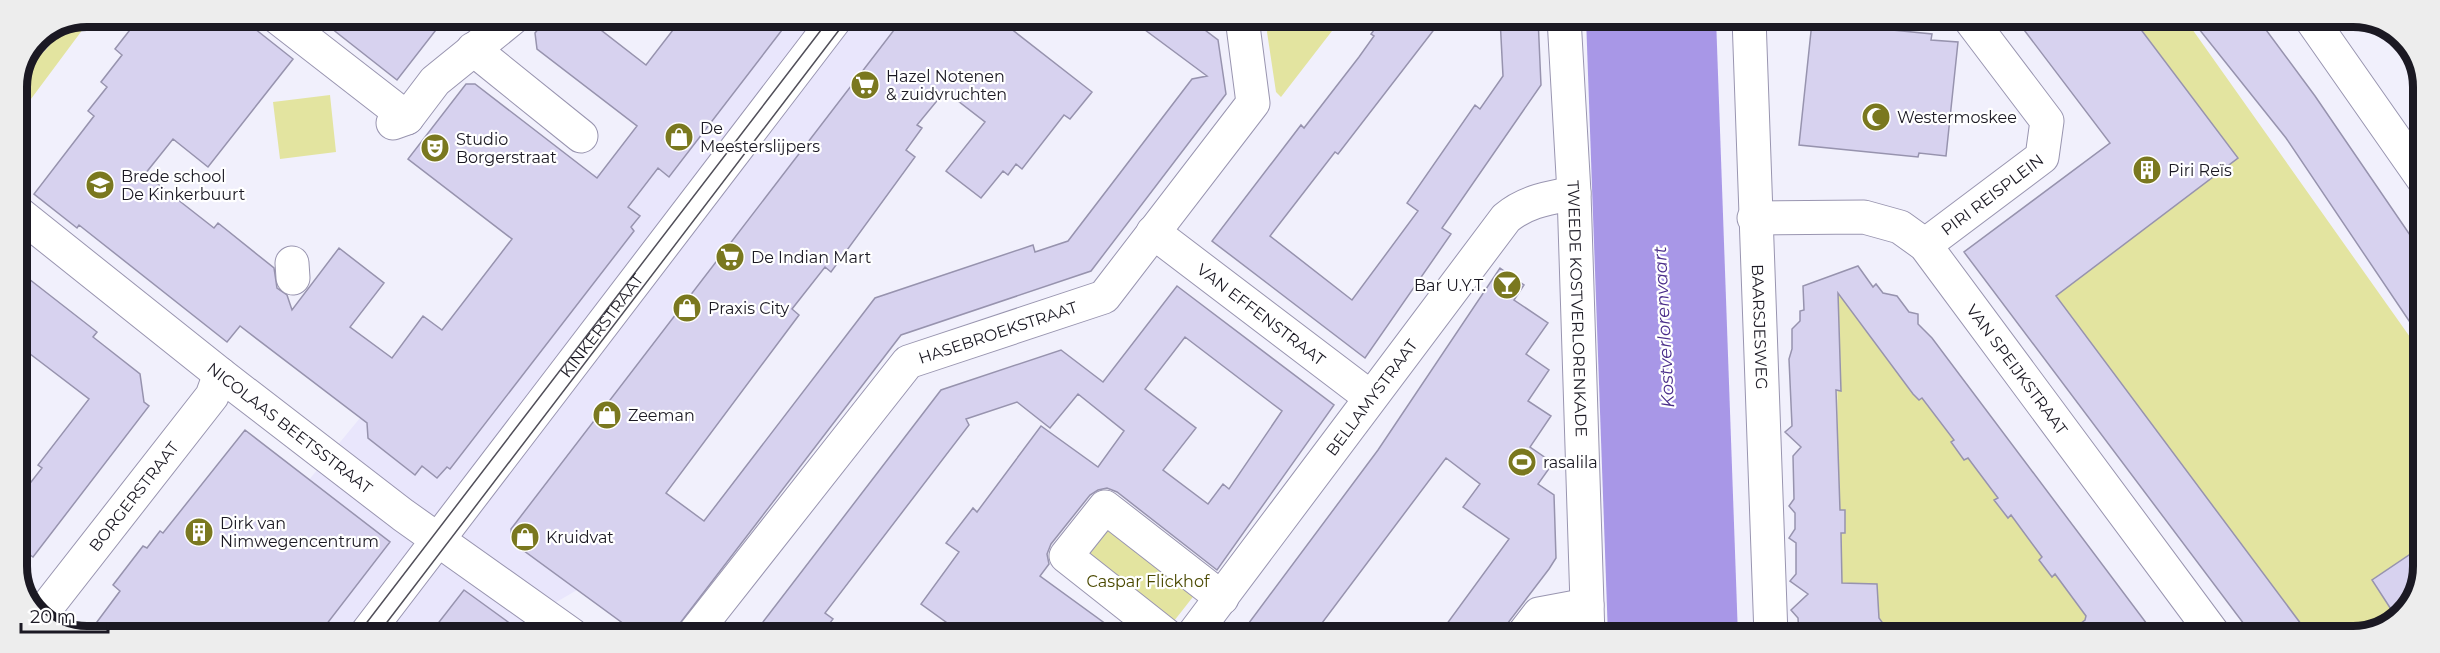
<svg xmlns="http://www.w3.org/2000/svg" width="2440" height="653" viewBox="0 0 2440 653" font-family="Montserrat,sans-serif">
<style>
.built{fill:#e9e6fc}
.green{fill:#e3e4a0}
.water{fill:#a897e7}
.building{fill:#d7d2ef;stroke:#9793ae;stroke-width:1.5;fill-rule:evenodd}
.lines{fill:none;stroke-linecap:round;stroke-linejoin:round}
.minor-casing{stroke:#9995b0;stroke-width:35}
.minor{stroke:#fff;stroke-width:33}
.tram{stroke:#514f59;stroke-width:1.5}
.labels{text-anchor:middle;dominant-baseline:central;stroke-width:4.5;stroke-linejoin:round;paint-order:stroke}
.poi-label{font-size:16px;fill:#1b1923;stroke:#fff;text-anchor:start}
.street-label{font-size:16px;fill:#1b1923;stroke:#fff}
.park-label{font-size:16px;fill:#4b4900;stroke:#fff}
.water-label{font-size:18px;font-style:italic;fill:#4b2e8a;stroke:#fff}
.rim{fill:none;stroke:#1b1923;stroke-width:8}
</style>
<rect width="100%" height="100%" fill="#f1f0fc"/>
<path class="built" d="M683,17H1018L926,76L899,110L922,128L896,130L912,142L906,150L915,157L874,214L847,193L835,208L863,229L831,272L824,267L803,295L797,290L786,304L799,315L756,372L746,365L725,393L735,401L666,492L630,524L577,590L514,627L508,635L209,634L279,544L265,533L360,418L398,388L573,160L592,174L602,173L669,84L645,66Z"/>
<path class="green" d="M87,17H92L25,107L17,100V87L27,61C47,56 52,39 65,26C70,22 80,19 87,17Z
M1277,18H1342L1281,97L1276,92L1267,32L1269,25Z
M2060,19H2185L2422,354L2421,584L2396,622L2353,636H2289L2024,288L2147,135Z
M330,95L336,152L280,159L273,102Z
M1838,288L2105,636L1836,635Z
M1104,501L1207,579L1163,635L1059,560Z"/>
<path class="water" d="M1586,18H1716L1738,636H1608Z"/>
<path class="building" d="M140,17H240L293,59L208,167L173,139L145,174L214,228L218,223L274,268L277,288L287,295L292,310L339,248L384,283L350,327L392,358L423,316L442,330L512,239L408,159L466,84H475L597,178L637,126L537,49L535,33L548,17H611L601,30L646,65L683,17H792L669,177L658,168L628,207L640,216L631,227L634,231L450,469L447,467L437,478L422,466L415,475L368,438L367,423L240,326L227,342L79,225L77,228L34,194L94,116L88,111L107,87L101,82L122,55L115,49Z
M317,17H446L397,80Z
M904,17H1019L1010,28L1092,92L1070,119L1064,115L1022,169L1016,164L1008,175L1003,171L981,198L946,171L985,122L945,91L917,125L922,128L906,150L915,157L831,272L825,267L792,309L799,315L666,493L704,521L875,298L1033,245L1035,252L1068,241L1192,79L1207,76L1129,18H1189L1218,40L1226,94L1091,271L901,335L671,635H639L512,542L511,529Z
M1383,18H1443L1338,154L1335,152L1270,236L1352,300L1418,211L1407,203L1475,105L1480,109L1503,76L1500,18H1538L1541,85L1442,228L1451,234L1365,358L1212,241L1301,125L1304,128L1359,57L1374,36L1371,34Z
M2015,18L2133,19L2238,158L2056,296L2310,636H2253L1964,252L2110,143Z
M2191,19H2258L2315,96L2423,254L2422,340L2286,138Z
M1812,22L1932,34L1931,40L1958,42L1946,156L1919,153L1918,157L1799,145Z
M1858,266L1873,287L1876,284L1883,293L1897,296L1909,312L1918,314V324L1932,338L2156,636H2064L2085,620L2086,616L2055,574L2052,577L2039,560L2042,557L2011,515L2008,518L1994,500L1998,498L1968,458L1964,460L1951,442L1954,440L1922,398L1919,400L1913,394L1838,293L1841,391L1836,390L1840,510H1845V533H1841L1842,583L1877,584L1879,618L1892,636H1799L1798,618L1791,610L1808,594L1790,581L1796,574V543L1789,538L1795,529V513L1789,506L1794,499L1793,456L1801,447L1785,432L1792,426L1789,359L1792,349V329L1800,321V311L1804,310L1803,286Z
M1500,268L1524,285L1514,300L1548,323L1526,354L1549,370L1528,401L1551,416L1530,447L1553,463L1538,484L1554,495L1556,558L1549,569L1498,636H1438L1509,539L1463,507L1480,484L1446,458L1313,635H1240L1378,450Z
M29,279L97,332L93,337L140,374L144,402L149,406L33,557L27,553L17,554V500L42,468L38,465L89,399L17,344V296Z
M1177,286L1334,405L1217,570L1117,492L1107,488L1098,490L1090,495L1051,544L1047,554L1049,564L1040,576L1121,635H964L921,604L959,552L946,543L973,508L977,512L1041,426L1098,467L1124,431L1078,394L1050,428L1017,402L966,419L969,425L825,613L833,619L821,635H753L941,390L1061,350L1103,382ZM1185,337L1282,411L1229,489L1223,484L1208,504L1163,470L1196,428L1145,389Z
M245,430L390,542L319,634H88L120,591L113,585L143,546L147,548L160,531L163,533Z
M2421,547V584L2398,620L2372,580Z
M464,590L526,635H429Z"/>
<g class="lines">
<g class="minor-casing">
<g id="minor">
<path d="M277,17L407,118"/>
<path id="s1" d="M1564,18L1574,193L1588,636"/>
<path id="s2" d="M1749,18L1771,636"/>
<path d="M2311,19L2423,179"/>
<path d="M473,49L581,136"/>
<path d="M393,123L407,118L435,81L514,17"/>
<path id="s3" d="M17,212L220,374L403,515L572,635"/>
<path id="s4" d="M1754,218L1864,217L1900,227L1925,245L2215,636"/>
<path id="s5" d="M1153,232L1370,397"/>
<path id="s6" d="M1925,245L2042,157L2047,121L1969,18"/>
<path d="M292,263L293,278"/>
<path id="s7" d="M40,616L212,396L220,374"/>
<path id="s8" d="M366,634L837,17"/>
<path id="s9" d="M693,635L908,362L1104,297L1253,103L1242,18"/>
<path d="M1166,635L1066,556L1105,507L1222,598"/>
<path id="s10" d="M1193,635L1506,218C1526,201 1549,198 1574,193"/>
<path d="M1522,636L1539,614L1587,605"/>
</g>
</g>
<use href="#minor" class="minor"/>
<path class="tram" d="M358,634L831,17
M378,634L849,17"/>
</g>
<defs>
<g id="supermarket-disc" transform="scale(1.5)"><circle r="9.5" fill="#7a781f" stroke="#fff"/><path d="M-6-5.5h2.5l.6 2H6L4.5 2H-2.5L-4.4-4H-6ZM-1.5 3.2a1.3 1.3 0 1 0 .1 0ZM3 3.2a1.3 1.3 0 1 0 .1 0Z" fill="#fff"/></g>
<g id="mosque-disc" transform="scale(1.5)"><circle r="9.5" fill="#7a781f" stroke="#fff"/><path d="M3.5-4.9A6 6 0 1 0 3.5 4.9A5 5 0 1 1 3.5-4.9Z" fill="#fff"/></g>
<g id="shop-disc" transform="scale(1.5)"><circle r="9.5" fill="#7a781f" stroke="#fff"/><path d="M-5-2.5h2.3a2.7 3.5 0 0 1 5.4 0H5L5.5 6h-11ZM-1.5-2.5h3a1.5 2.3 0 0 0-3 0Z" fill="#fff"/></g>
<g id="theatre-disc" transform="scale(1.5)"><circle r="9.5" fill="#7a781f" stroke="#fff"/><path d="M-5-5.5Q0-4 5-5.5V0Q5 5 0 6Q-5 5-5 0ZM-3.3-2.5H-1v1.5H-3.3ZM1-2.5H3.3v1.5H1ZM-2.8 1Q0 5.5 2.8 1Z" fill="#fff"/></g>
<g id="building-disc" transform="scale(1.5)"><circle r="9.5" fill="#7a781f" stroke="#fff"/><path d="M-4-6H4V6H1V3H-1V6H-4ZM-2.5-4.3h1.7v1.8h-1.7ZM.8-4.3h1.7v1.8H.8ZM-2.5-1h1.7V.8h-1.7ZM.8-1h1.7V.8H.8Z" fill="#fff"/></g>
<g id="school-disc" transform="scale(1.5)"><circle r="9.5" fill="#7a781f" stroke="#fff"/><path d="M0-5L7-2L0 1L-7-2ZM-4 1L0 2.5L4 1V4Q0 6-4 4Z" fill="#fff"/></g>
<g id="bar-disc" transform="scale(1.5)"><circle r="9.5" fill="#7a781f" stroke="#fff"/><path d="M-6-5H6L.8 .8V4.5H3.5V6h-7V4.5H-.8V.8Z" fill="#fff"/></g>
<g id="stadium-disc" transform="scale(1.5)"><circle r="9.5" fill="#7a781f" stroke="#fff"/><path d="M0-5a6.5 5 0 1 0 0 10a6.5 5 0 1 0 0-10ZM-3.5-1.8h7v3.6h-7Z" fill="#fff"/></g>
</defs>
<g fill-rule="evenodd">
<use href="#supermarket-disc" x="865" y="85"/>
<use href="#mosque-disc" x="1876" y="117"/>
<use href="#shop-disc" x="679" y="137"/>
<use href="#theatre-disc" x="435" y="148"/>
<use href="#building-disc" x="2147" y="170"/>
<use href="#school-disc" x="100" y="185"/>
<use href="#supermarket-disc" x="730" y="257"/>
<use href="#bar-disc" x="1507" y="285"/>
<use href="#shop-disc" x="687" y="308"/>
<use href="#shop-disc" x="607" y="415"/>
<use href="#stadium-disc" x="1522" y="462"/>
<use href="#building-disc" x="199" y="532"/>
<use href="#shop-disc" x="525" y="537"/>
</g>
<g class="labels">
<g class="poi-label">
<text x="886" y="76">Hazel Notenen<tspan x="886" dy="18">&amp; zuidvruchten</tspan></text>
<text x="1897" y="117">Westermoskee</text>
<text x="700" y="128">De<tspan x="700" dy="18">Meesterslijpers</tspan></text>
<text x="456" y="139">Studio<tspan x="456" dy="18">Borgerstraat</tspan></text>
<text x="2168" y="170">Piri Reïs</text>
<text x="121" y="176">Brede school<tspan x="121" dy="18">De Kinkerbuurt</tspan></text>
<text x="751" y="257">De Indian Mart</text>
<text x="1486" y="285" text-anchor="end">Bar U.Y.T.</text>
<text x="708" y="308">Praxis City</text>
<text x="628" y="415">Zeeman</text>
<text x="1543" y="462">rasalila</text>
<text x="220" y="523">Dirk van<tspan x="220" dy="18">Nimwegencentrum</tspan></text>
<text x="546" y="537">Kruidvat</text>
</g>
<g class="street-label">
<text stroke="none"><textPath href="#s6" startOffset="84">PIRI REISPLEIN</textPath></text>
<text stroke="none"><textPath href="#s1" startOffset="291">TWEEDE KOSTVERLORENKADE</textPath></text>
<text stroke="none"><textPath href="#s5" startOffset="136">VAN EFFENSTRAAT</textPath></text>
<text stroke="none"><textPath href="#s8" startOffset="388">KINKERSTRAAT</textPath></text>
<text stroke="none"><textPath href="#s2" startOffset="309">BAARSJESWEG</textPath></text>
<text stroke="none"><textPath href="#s9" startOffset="442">HASEBROEKSTRAAT</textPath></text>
<text stroke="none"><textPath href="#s4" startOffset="333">VAN SPEIJKSTRAAT</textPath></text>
<text stroke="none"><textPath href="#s10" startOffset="297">BELLAMYSTRAAT</textPath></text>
<text stroke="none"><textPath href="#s3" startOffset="348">NICOLAAS BEETSSTRAAT</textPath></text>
<text stroke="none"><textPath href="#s7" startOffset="152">BORGERSTRAAT</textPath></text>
</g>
<g class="park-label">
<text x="1148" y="581">Caspar Flickhof</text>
</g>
<g class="water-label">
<text transform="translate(1664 327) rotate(-93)">Kostverlorenvaart</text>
</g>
</g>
<path d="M0 0H2440V653H0ZM87 27H2353A60 60 0 0 1 2413 87V566A60 60 0 0 1 2353 626H87A60 60 0 0 1 27 566V87A60 60 0 0 1 87 27Z" fill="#ededed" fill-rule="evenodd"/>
<path class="rim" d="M87 27H2353A60 60 0 0 1 2413 87V566A60 60 0 0 1 2353 626H87A60 60 0 0 1 27 566V87A60 60 0 0 1 87 27Z"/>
<path d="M21 623v9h87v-9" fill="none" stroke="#1b1923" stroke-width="3"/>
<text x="30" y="623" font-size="18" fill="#1b1923" stroke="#ffffff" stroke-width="4.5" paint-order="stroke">20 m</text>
</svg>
